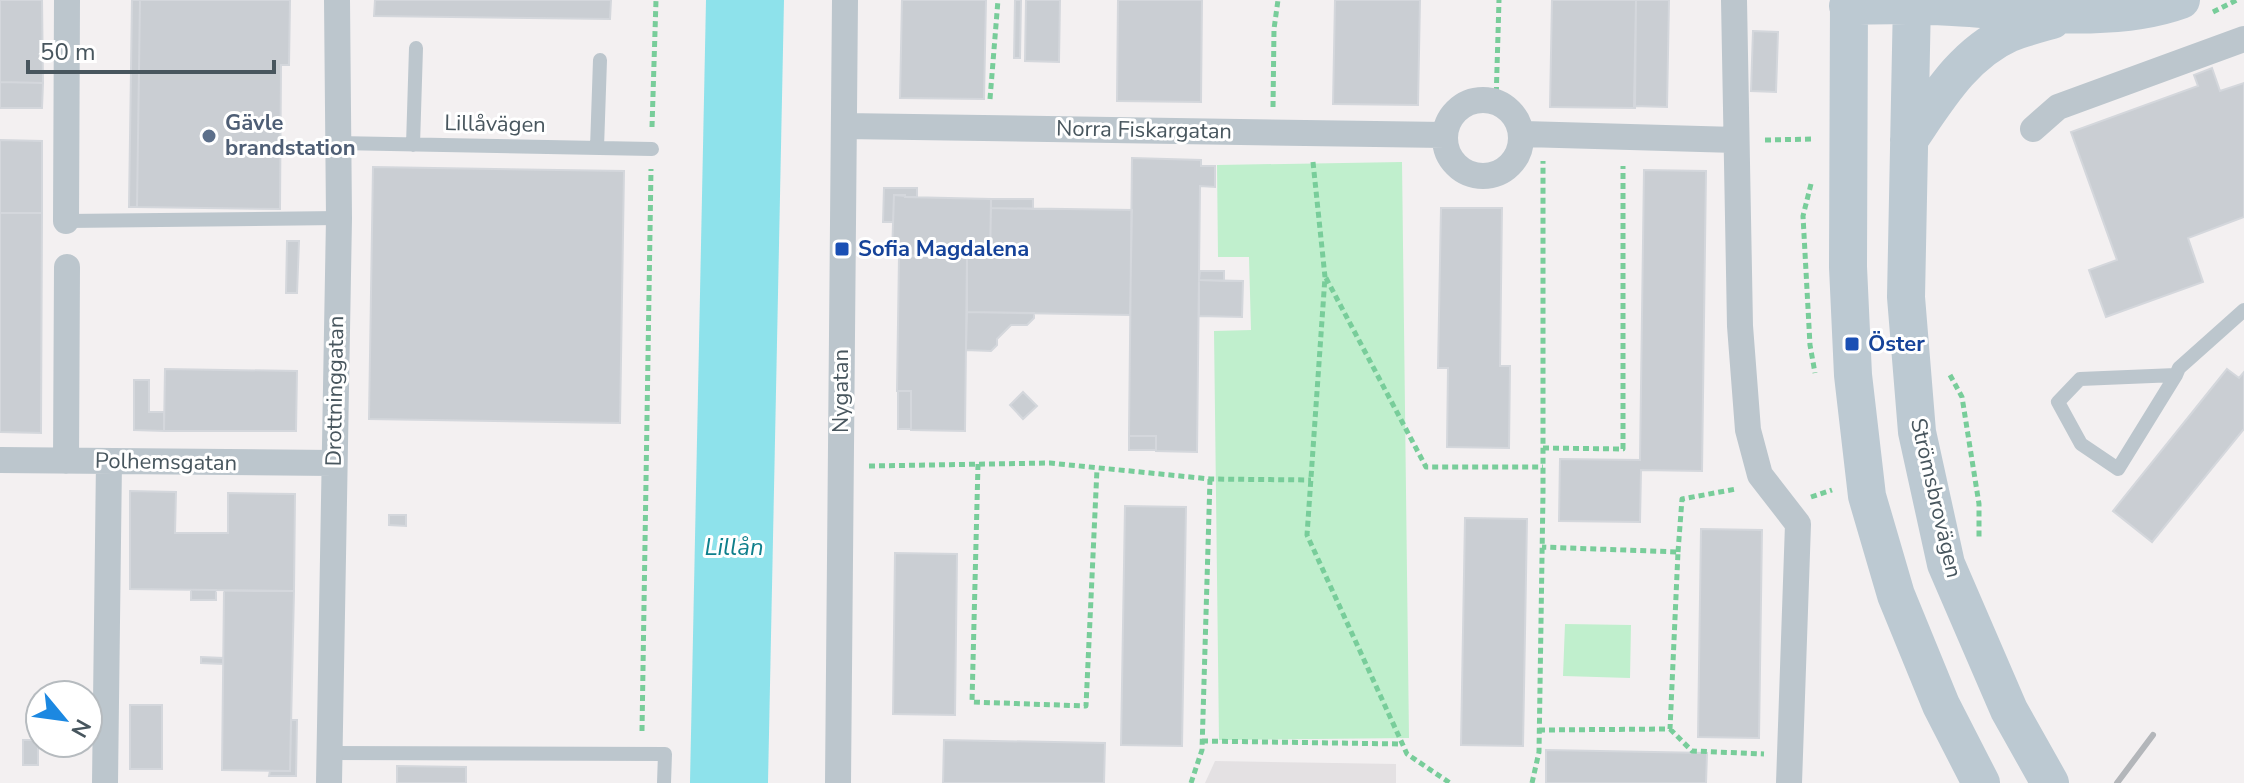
<svg xmlns="http://www.w3.org/2000/svg" width="2244" height="783" viewBox="0 0 2244 783" font-family="'Nunito Sans',sans-serif">
<style>
.education{fill:#e4e1e3}
.green{fill:#c0efcd}
.water{fill:#8ee2eb}
.building{fill:#caced3;stroke:#d4d7dc;stroke-width:2}
.lines{fill:none;stroke-linecap:round;stroke-linejoin:round}
.path{stroke:#78cd9a;stroke-width:5;stroke-dasharray:6 4;stroke-linecap:butt}
.service{stroke:#bcc6cd;stroke-width:14}
.minor{stroke:#bcc6cd;stroke-width:26}
.secondary{stroke:#bcc9d2;stroke-width:38}
.rail{stroke:#b3b6ba;stroke-width:6}
.service-dot{fill:#5c6f8a;stroke:#fff;stroke-width:3}
.transit-dot{fill:#1a4fb4;stroke:#fff;stroke-width:3}
.labels{text-anchor:middle;dominant-baseline:central;stroke-width:6;stroke-linejoin:round;paint-order:stroke}
.service-label{font-size:22px;font-weight:bold;fill:#4e5e75;stroke:#fff;text-anchor:start}
.street-label{font-size:22px;fill:#48565e;stroke:#fff}
.transit-label{font-size:22px;font-weight:bold;fill:#164399;stroke:#fff;text-anchor:start}
.water-label{font-size:24px;font-style:italic;fill:#0f7f8c;stroke:#fff}
</style>
<rect width="100%" height="100%" fill="#f3f0f1"/>
<path class="education" d="M1215,761L1396,764V783H1205Z"/>
<path class="green" d="M1402,162L1409,738L1219,740L1214,331L1251,330L1249,257H1218L1217,165Z
M1565,624L1631,625L1630,678L1563,676Z"/>
<path class="water" d="M706,0H784L768,783H690Z"/>
<path class="building" d="M0,0H42L43,83L0,82Z
M132,0H140L137,207H129Z
M140,0H290L289,65H281L280,209L137,207Z
M375,0H611L610,19L374,16Z
M902,0H986L984,99L900,98Z
M1015,0H1021L1020,58H1014Z
M1026,0H1060L1059,62L1025,61Z
M1118,0H1202L1201,102L1117,101Z
M1335,0H1420L1418,105L1333,104Z
M1552,0H1636L1635,108L1550,107Z
M1636,0H1669L1667,107L1634,106Z
M1753,31L1778,32L1776,92L1751,91Z
M2212,68L2220,91L2244,83V217L2188,238L2203,282L2106,317L2089,270L2117,260L2071,132L2198,86L2194,75Z
M0,82L43,83L42,108H0Z
M0,140L42,141V213H0Z
M1132,158L1201,160V166H1215V187L1200,186L1197,452L1156,451V436H1129Z
M373,167L624,171L620,423L369,419Z
M1644,170L1706,171L1702,471L1641,470L1640,522L1559,521L1560,459L1640,460Z
M884,188H917V197L894,195L893,222H883Z
M894,195H905V197L991,199L990,257L892,255Z
M991,199H1033V209L991,208Z
M991,208L1132,210L1130,315L967,312V257H990Z
M1441,208H1502L1500,366H1510L1509,448L1447,447L1448,368H1438Z
M0,213H42L41,433L0,432Z
M287,241H299L297,293H286Z
M899,256L967,257L965,431L911,430V391H897Z
M1200,271H1224V281L1199,280Z
M1199,280L1243,281L1242,317L1199,316Z
M967,312L1034,313V318L1027,325H1011L997,339V345L991,351L966,350Z
M165,369L297,371L296,431H164Z
M2227,369L2239,378L2244,372V429L2152,542L2113,511Z
M134,380H149V412H164V431L134,430Z
M898,391H911V429H898Z
M1023,392L1037,406L1023,419L1010,405Z
M1129,436H1156V450H1129Z
M130,491L176,492L175,533H228V493L295,494L294,591L130,589Z
M1125,506L1186,507L1182,746L1121,745Z
M389,515H406V526L389,525Z
M1465,518L1527,519L1523,746L1461,745Z
M1701,529L1762,530L1759,738L1698,737Z
M895,553L957,554L955,715L893,714Z
M191,590H216V600H191Z
M224,591H294L290,771L222,770Z
M201,657L223,658V664L201,663Z
M130,705H162V769H130Z
M291,720H297L296,776H269L270,771H290Z
M23,740H38V765H23Z
M944,740L1105,743L1104,783H943Z
M1546,750L1707,753L1706,783H1546Z
M397,766L466,767V783H397Z"/>
<g class="lines">
<path class="path" d="M2213,12L2237,0
M990,99L998,0
M1496,103L1499,0
M1273,107L1274,29L1278,0
M652,127L656,0
M1765,140L1815,139
M1313,162L1325,277L1307,535L1407,754L1450,783
M1811,184L1803,216L1810,345L1815,373
M1326,278L1426,467H1543
M1950,375L1962,397L1979,504V537
M1543,448L1623,449V166
M978,464L972,702L1086,706L1097,469
M869,466L1050,463L1210,479L1311,480
M1811,497L1832,490
M1678,552L1682,499L1736,489
M1670,729L1692,751L1764,754
M1539,730L1670,729L1678,552L1542,547
M642,731L651,169
M1202,741L1402,744
M1191,783L1202,750L1210,479
M1532,783L1539,752L1543,493V161"/>
<path class="service" d="M337,143L652,149
M413,145L416,48
M597,148L600,60
M66,221L339,218
M2176,375L2080,379L2058,402L2081,444L2118,469L2176,375L2179,368L2244,310
M330,753L665,754L664,783"/>
<path class="minor" d="M1734,0L1740,326L1748,430L1760,475L1798,524L1789,783
M1445 138a38 38 0 1 1 76 0a38 38 0 1 1-76 0Z
M844,126L1445,135
M2033,129L2058,107L2244,39
M1521,134L1736,140
M66,221L67,0
M0,460L333,463
M66,461L67,267
M105,783L109,461
M329,783L339,218L337,0
M838,783L845,0"/>
<path class="secondary" d="M1849,0L1848,267L1853,375L1867,496L1896,595L1941,705L1981,783
M1912,0L1906,297L1917,432L1946,564L2009,710L2050,783
M1848,6C1883,5 1918,5 1953,7C2025,11 2112,25 2181,0
M1909,140C1937,99 1963,54 2010,33C2023,28 2038,24 2052,20"/>
<path class="rail" d="M2117,783L2153,735"/>
</g>
<circle class="service-dot" cx="209" cy="136" r="8"/>
<g class="transit-dot">
<rect x="834" y="241" width="16" height="16" rx="4"/>
<rect x="1844" y="336" width="16" height="16" rx="4"/>
</g>
<g class="labels">
<g class="service-label">
<text x="225" y="123">Gävle<tspan x="225" dy="25">brandstation</tspan></text>
</g>
<g class="street-label">
<text transform="translate(495 124) rotate(1)">Lillåvägen</text>
<text transform="translate(1144 130) rotate(1)">Norra Fiskargatan</text>
<text transform="translate(335 391) rotate(-89)">Drottninggatan</text>
<text transform="translate(841 391) rotate(-90)">Nygatan</text>
<text transform="translate(166 462) rotate(1)">Polhemsgatan</text>
<text transform="translate(1936 498) rotate(77)">Strömsbrovägen</text>
</g>
<g class="transit-label">
<text x="858" y="249">Sofia Magdalena</text>
<text x="1868" y="344">Öster</text>
</g>
<g class="water-label">
<text x="734" y="547">Lillån</text>
</g>
</g>
<g transform="translate(64 719) rotate(119)"><circle r="38" fill="#ffffff" stroke="#b6bbbf" stroke-width="2"/>
<path d="M0-6L14 30L0 20L-14 30Z" fill="#1c88e1"/>
<text y="-12" font-size="22" font-weight="bold" text-anchor="middle" fill="#48565e">N</text>
</g>
<path d="M28 60v12h246v-12" fill="none" stroke="#48565e" stroke-width="4"/>
<text x="40" y="60" font-size="24" fill="#48565e" stroke="#ffffff" stroke-width="6" paint-order="stroke">50 m</text>
</svg>
